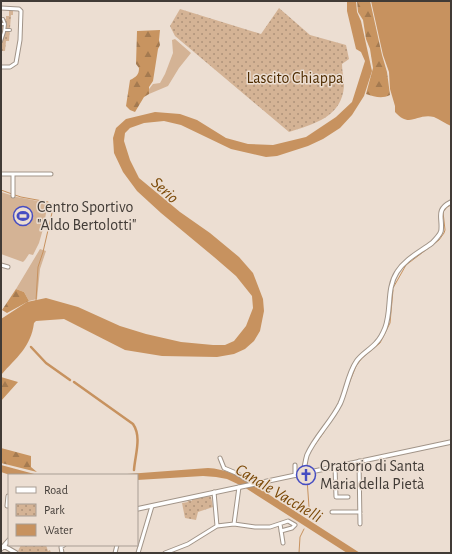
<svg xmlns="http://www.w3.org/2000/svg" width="452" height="554" viewBox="0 0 452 554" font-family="'Alegreya Sans',sans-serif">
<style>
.grass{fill:#d4b395}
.forest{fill:url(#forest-firs)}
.park{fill:url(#park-dots)}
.water{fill:#c7925f}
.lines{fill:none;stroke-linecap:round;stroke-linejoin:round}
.stream{stroke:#c7925f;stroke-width:1}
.canal{stroke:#c7925f;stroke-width:2.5}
.pedestrian-casing{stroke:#a19488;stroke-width:4}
.minor-casing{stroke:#a19488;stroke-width:5}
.tertiary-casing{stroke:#a19488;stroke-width:5.5}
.pedestrian{stroke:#fff;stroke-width:2}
.minor{stroke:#fff;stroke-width:3}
.tertiary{stroke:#fff;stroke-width:3.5}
.labels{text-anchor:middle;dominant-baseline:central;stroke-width:3;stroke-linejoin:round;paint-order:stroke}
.park-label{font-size:16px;fill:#4f2c01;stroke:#ecded2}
.poi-label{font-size:16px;fill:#413b36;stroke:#ecded2;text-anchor:start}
.water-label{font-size:17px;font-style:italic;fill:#7b4907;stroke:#ecded2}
</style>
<defs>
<pattern id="forest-firs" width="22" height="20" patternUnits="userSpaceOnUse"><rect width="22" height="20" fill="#c89460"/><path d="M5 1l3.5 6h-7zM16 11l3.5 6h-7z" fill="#a47a50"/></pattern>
<pattern id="park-dots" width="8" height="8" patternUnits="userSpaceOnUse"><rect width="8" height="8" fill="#d4b395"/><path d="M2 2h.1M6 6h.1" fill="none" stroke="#ae937a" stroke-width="1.8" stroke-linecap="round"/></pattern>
</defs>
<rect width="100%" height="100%" fill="#ecded2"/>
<path class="grass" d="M175,39L191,53L179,68L168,86L149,94V89L153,84L160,83L165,74L173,53L172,40Z
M1,192L17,197L48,203L43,229L39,243L33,255L29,254L25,260L23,262L1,254Z
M40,249L46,251L40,269L37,299L29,301L24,292L16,289Z"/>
<path class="forest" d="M357,1H370L382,55L387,72L390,95C382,99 375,97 366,94L373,68L370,49L366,39L363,20L358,12Z
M160,30L159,40L160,45L158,49L153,81L149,87V94L144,97L135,112L130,110L126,106L130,80C136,77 139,75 139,68L136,64L137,31Z
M16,289L24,292L29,301L7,313L2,310Z
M1,377L18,382L1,401Z
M1,448L31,456V467L37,472L1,463Z"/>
<path class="park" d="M279,8L310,35L346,45L349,59L342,64C342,71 344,79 344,86C342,117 314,124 289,132L175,36L170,26L180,9L261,34Z
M9,9L13,11V15H11L9,41H6L5,51H1V19H6V16H9Z
M210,496L211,497L213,507L198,512L196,520L185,518L182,503L188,502L187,500L192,501V499Z
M21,545H46L48,551L50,550L51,553H22L18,551Z"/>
<path class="water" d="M347,1H356L357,12L361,21L372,71L364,96L352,115L340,128L323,139L308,146L277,156L266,157L231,149L181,125L164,121L144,123L130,128L125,133L124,141L130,160L139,178L180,212L210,233L239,257L253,273L263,299L264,311L260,331L254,341L245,349L234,354L217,357L162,356L125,350L64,319L36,321L34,323C31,347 16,358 1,375V319L27,302L46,298L78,307L120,326L146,334L181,342L213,345H225L234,341L246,326L253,308L252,296L236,276L214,257L161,213L137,191L123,172L114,153L113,138L116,128L126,119L155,112L180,114L197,120L226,138L248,144L273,145L306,137L336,117L352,102L365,61L361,52L356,49L347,11Z
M371,1H451V126C446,124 439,119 434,117C416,113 410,129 395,112V106L390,89L389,72L383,55Z
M1,465L38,475H10L1,472Z
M208,468C225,469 237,475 251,483L360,553H347L244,487L227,479L216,477L203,476L137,480V475H114Z"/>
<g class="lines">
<path class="stream" d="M1,190L12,194
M15,195L21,197L48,202
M393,288L406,265L439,240L444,233L445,230L443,212L447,207L451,205
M36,301L38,267L43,252L54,204H52
M346,391L356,366L362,358L380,343L390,323L393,290
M314,446L324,432
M307,464L308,457
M307,479L309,507L311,516L310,518
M299,553L300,537L304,529"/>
<path class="canal" d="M31,347L46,363L70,380
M74,382L133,424C142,437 135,455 134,470"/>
<g class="pedestrian-casing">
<path id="pedestrian" d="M3,19L5,24
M1,24H5L4,32L1,41
M5,30H10"/>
</g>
<g class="minor-casing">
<path id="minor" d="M1,8L19,9L21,11L20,40L16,63L10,67H1
M1,174H51
M13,174V196
M1,265L8,267
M220,458L224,468L236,473L254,484
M359,461L360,524
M295,465V475
M335,466L336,497H348
M214,492L217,526
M9,496H8L7,506H9
M332,512H360
M234,524L239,487
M280,524L283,543
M62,553L61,547L64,545
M115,553L117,545
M138,553L152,506
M165,553L188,544L217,526L234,524L255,527H270L288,521L295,525L292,528L281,531"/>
</g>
<g class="tertiary-casing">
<path id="tertiary" d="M303,473C305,467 305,461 307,455C315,437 331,422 340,404C346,391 348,374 356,362C361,354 370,350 376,343C380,339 383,333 385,328C392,310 386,289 397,272C405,259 420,252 432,243C435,240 440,235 441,231C443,218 435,210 451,202
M137,509L451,442
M4,546L16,553
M1,549L9,540"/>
</g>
<use href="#pedestrian" class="pedestrian"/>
<use href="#minor" class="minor"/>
<use href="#tertiary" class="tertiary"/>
</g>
<defs>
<g id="stadium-ring" transform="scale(1)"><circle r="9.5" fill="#ecded2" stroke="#464dc2" stroke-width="1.5"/><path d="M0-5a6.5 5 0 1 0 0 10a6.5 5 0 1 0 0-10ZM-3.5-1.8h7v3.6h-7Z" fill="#464dc2"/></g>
<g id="church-ring" transform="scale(1)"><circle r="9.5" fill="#ecded2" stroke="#464dc2" stroke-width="1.5"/><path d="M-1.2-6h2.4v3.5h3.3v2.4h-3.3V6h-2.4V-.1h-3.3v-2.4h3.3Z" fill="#464dc2"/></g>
</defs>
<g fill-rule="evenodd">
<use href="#stadium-ring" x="23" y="216"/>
<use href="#church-ring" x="306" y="475"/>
</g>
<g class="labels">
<g class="park-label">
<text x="295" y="78">Lascito Chiappa</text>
</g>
<g class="poi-label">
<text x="37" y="207">Centro Sportivo<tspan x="37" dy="18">"Aldo Bertolotti"</tspan></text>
<text x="320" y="466">Oratorio di Santa<tspan x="320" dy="18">Maria della Pietà</tspan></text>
</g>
<g class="water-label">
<text transform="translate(165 190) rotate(42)">Serio</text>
<text transform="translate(279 493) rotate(31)">Canale Vacchelli</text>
</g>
</g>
<rect width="452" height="554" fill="none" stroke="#413b36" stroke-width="4"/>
<rect x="8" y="474" width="130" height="72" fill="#ecded2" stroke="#a89d94"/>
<rect x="16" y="487" width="20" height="6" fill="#ffffff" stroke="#a89d94"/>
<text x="44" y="494" font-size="12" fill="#413b36">Road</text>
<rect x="16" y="504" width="20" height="12" fill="url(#park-dots)" stroke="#a89d94"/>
<text x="44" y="514" font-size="12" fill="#413b36">Park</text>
<rect x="16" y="524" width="20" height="12" fill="#c7925f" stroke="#a89d94"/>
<text x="44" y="534" font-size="12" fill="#413b36">Water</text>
</svg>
